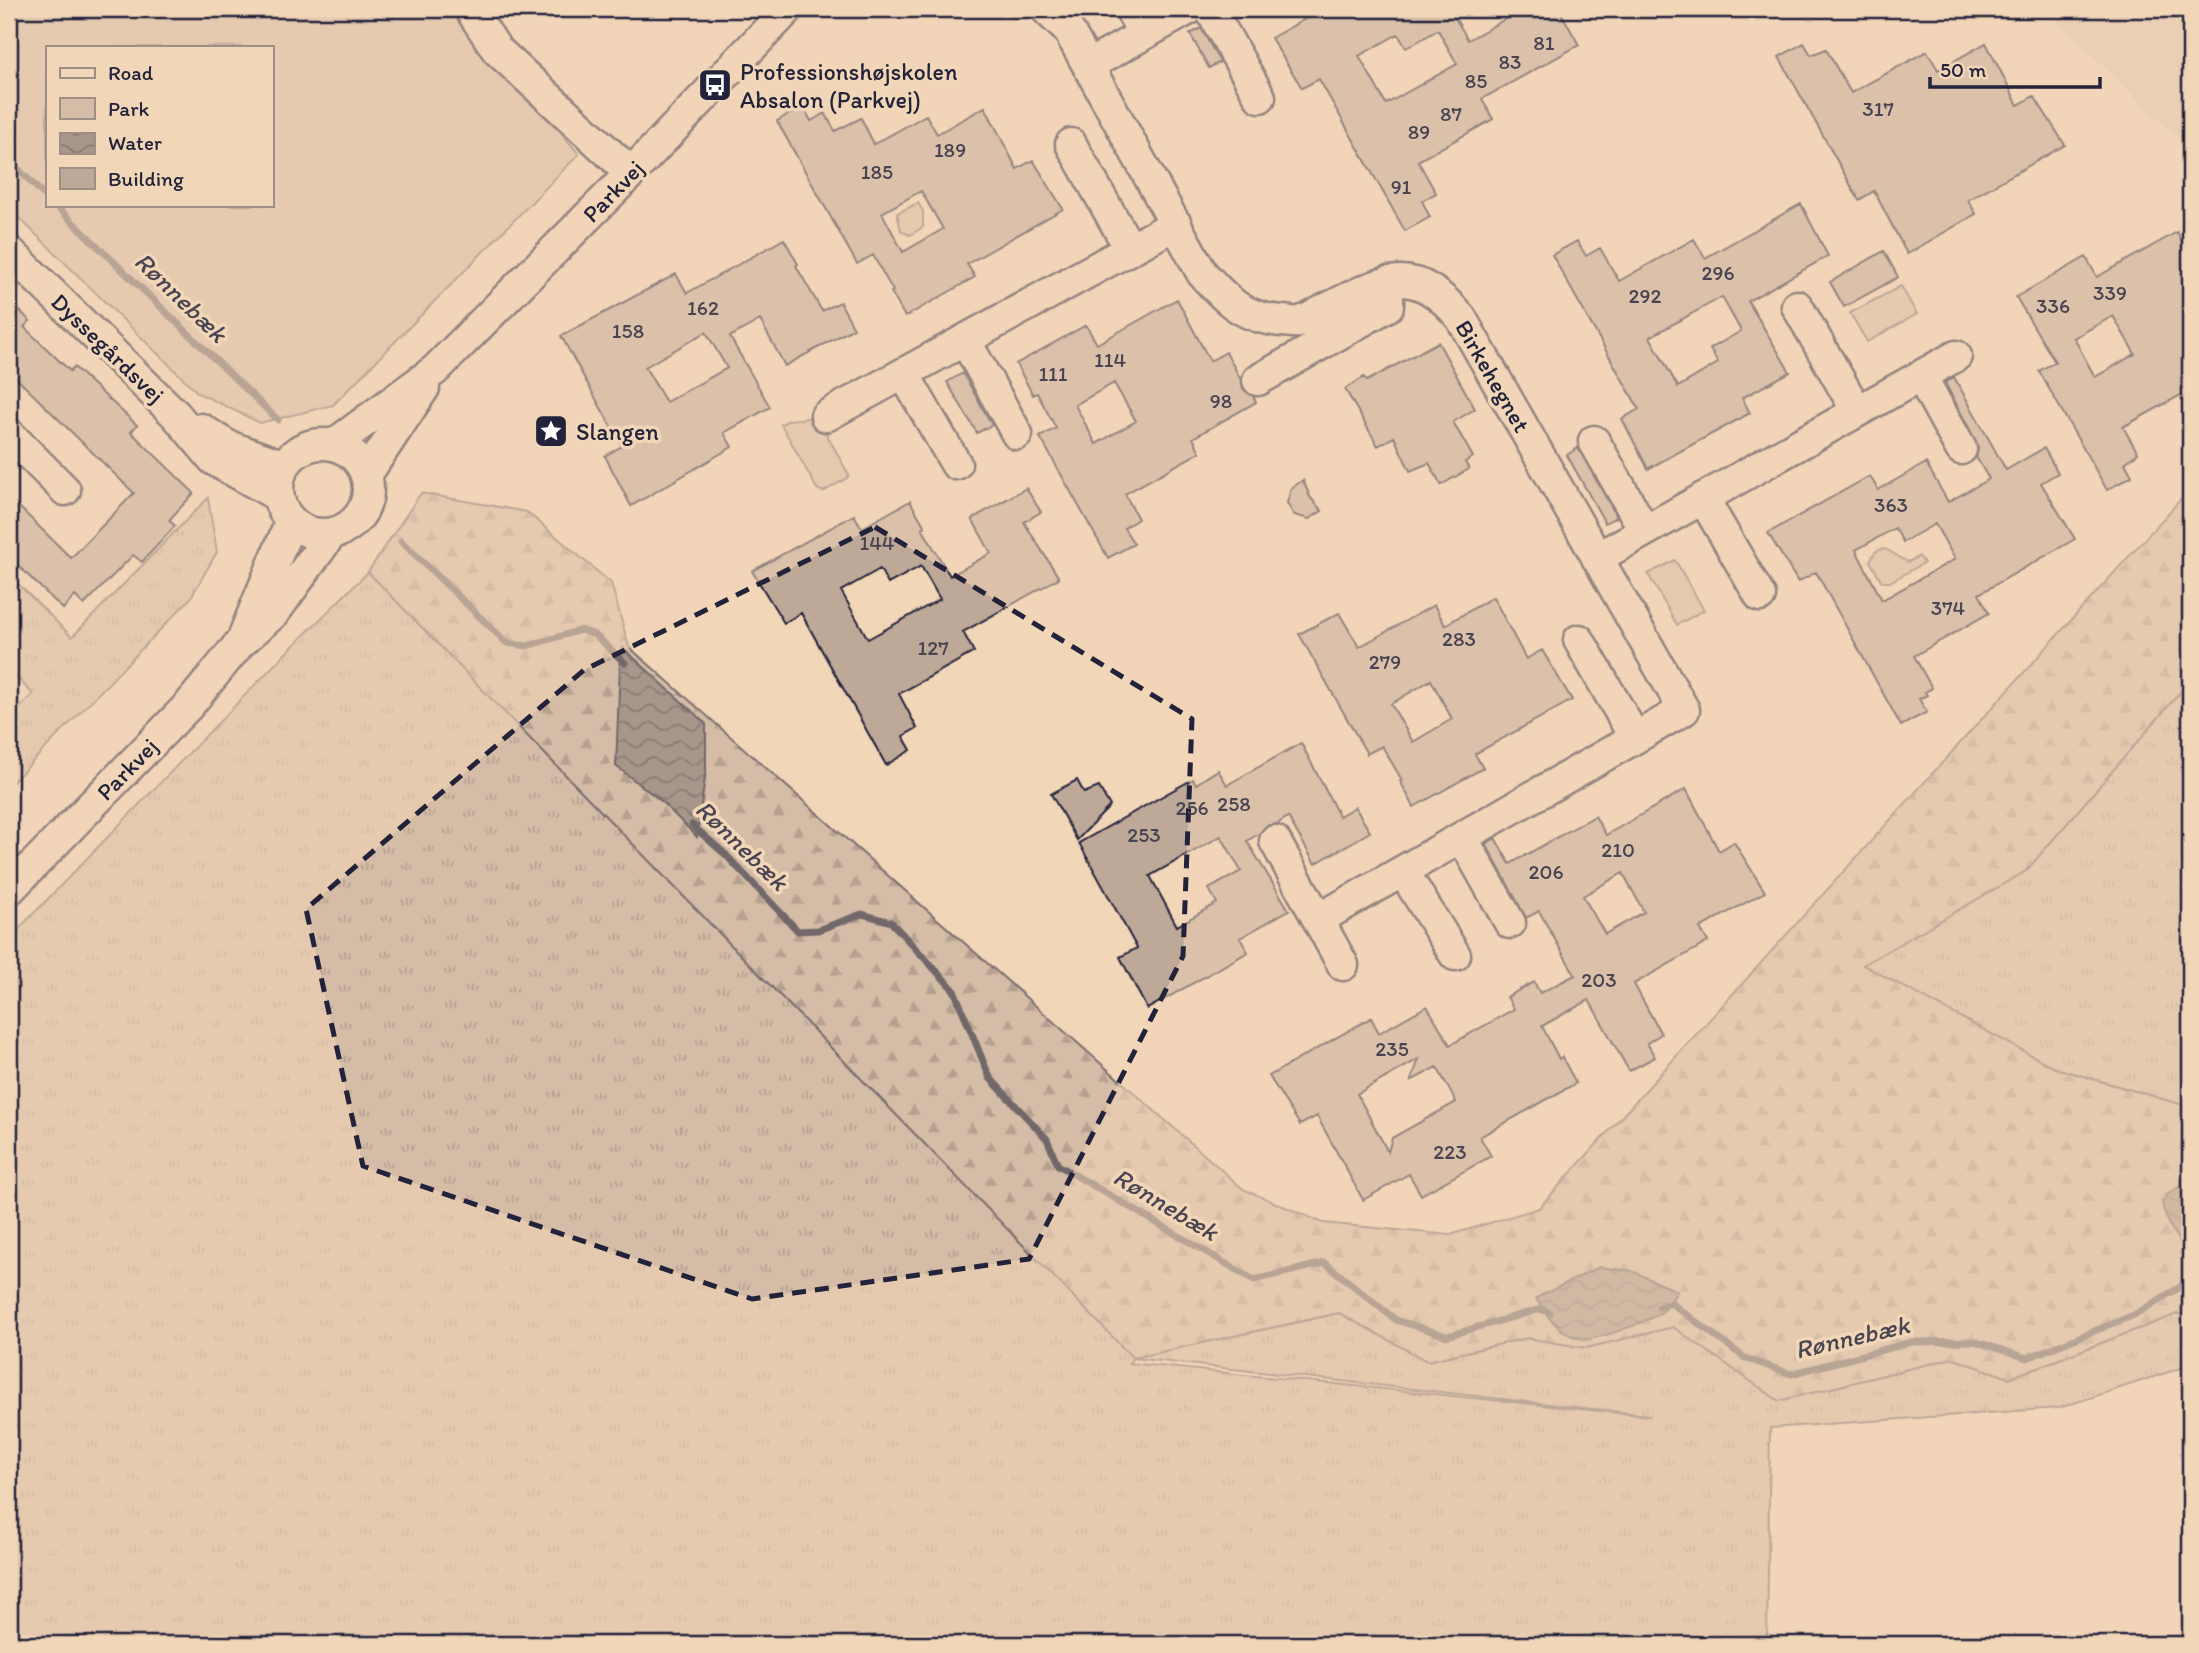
<svg xmlns="http://www.w3.org/2000/svg" width="2199" height="1653" viewBox="0 0 2199 1653" font-family="Itim,sans-serif">
<style>
.built{fill:#e2c8af}
.grass{fill:url(#grass-tufts);stroke:#7b6f70;stroke-width:2;fill-rule:evenodd}
.forest{fill:url(#forest-firs);stroke:#7b6f70;stroke-width:2}
.green{fill:#d4bca6;stroke:#7b6f70;stroke-width:2;fill-rule:evenodd}
.water{fill:url(#water-waves);stroke:#72686b;stroke-width:2}
.lines{fill:none;stroke-linecap:round;stroke-linejoin:round}
.stream{stroke:#72686b;stroke-width:7}
.building{fill:#bea999;stroke:#22223b;stroke-width:2;fill-rule:evenodd}
.minor-casing{stroke:#22223b;stroke-width:35}
.minor{stroke:#f2d6b8;stroke-width:30}
.marked{fill:none;stroke:#22223b;stroke-width:5;stroke-dasharray:14 9;stroke-linejoin:round}
.labels{text-anchor:middle;dominant-baseline:central;stroke-width:7;stroke-linejoin:round;paint-order:stroke}
.number-label{font-size:21px;fill:#494452}
.poi-label{font-size:24px;fill:#22223b;stroke:#f2d6b8;text-anchor:start}
.street-label{font-size:24px;fill:#22223b;stroke:#f2d6b8}
.water-label{font-size:26px;font-style:italic;fill:#4a4553;stroke:#f2d6b8}
</style>
<defs>
<pattern id="grass-tufts" width="24" height="20" patternUnits="userSpaceOnUse" patternTransform="scale(1.75)"><rect width="24" height="20" fill="#d4bca6"/><path d="M3 7l-1-3M5 7V3M7 7l1-3M15 17l-1-3M17 17v-4M19 17l1-3" fill="none" stroke="#b6a190"/></pattern>
<pattern id="forest-firs" width="22" height="20" patternUnits="userSpaceOnUse" patternTransform="scale(1.75)"><rect width="22" height="20" fill="#d4bca6"/><path d="M5 1l3.5 6h-7zM16 11l3.5 6h-7z" fill="#b6a190"/></pattern>
<pattern id="water-waves" width="16" height="10" patternUnits="userSpaceOnUse" patternTransform="scale(1.75)"><rect width="16" height="10" fill="#a8968b"/><path d="M0 5q4-4 8 0t8 0" fill="none" stroke="#887a73"/></pattern>
</defs>
<rect width="100%" height="100%" fill="#f2d6b8"/>
<filter id="ink" filterUnits="userSpaceOnUse"><feTurbulence type="fractalNoise" baseFrequency=".0143" numOctaves="2"/><feDisplacementMap in="SourceGraphic" scale="14" xChannelSelector="R" yChannelSelector="G"/><feConvolveMatrix kernelMatrix="1 2 1 2 8 2 1 2 1" color-interpolation-filters="sRGB"/></filter>
<g filter="url(#ink)">
<path class="built" d="M2044,9H2190V150Z"/>
<path class="grass" d="M208,498L217,552L190,599L9,786V718L33,694L9,670V575L72,637Z
M368,572L1133,1358L1340,1313L1427,1361L1527,1338L1586,1348L1673,1326L1779,1401L1952,1358L2010,1378L2177,1314L2190,1313V1365L2059,1408L1770,1428L1767,1644H9V939L283,656ZM1133,1358L1648,1415L1649,1416L1129,1363Z
M2190,675V1107L2055,1068L1862,965L2026,871L2189,682Z"/>
<path class="forest" d="M2190,489L2189,682L2026,871L1863,965L2055,1068L2190,1107V1313L2177,1314L2009,1378L1952,1358L1779,1401L1673,1327L1586,1348L1527,1338L1427,1361L1339,1313L1133,1358L368,572L421,493L527,512L611,583L629,647L1243,1189L1323,1223L1450,1235L1539,1208Z"/>
<path class="green" d="M9,9H457L579,154L333,405L260,423L198,393L9,208ZM47,47H271V205H47Z
M918,203L923,211V227L910,235L901,231L897,213Z
M1901,286L1917,314L1867,342L1850,313Z
M817,417L849,475L847,478L823,492L817,489L781,424L789,420Z
M1881,549L1887,550L1908,562L1919,556L1924,563L1890,582H1882L1870,561L1875,552Z
M1675,560L1704,610L1677,625L1648,574Z"/>
<path class="water" d="M623,648L706,724V770L697,837L661,801L616,766L620,664Z
M2179,1187L2190,1189V1258L2168,1223L2162,1204L2167,1195Z
M1599,1267L1632,1271L1677,1291C1674,1296 1670,1304 1665,1309C1656,1319 1598,1340 1584,1339C1563,1337 1545,1316 1536,1298Z"/>
<g class="lines">
<path class="stream" d="M9,160L47,198
M55,205L278,420
M401,541L507,643L527,646L581,630L595,635L625,663
M692,825L725,854L798,931L818,930L862,914L891,922L954,990L990,1078L1047,1139L1058,1165L1254,1280L1325,1263L1396,1320L1447,1336L1541,1309L1550,1313
M1659,1307L1671,1303L1745,1358L1791,1374L1912,1342L1974,1341L2027,1358L2134,1315L2190,1281"/>
</g>
<path class="building" d="M1323,9H1450L1468,40L1509,17L1504,9H1559L1579,45L1482,99L1493,119L1418,161L1436,193L1422,201L1430,217L1405,231L1319,79L1302,88L1271,38ZM1438,30L1457,64L1386,104L1359,56L1398,34L1406,48Z
M1201,28L1220,62L1209,68L1190,34Z
M1804,43L1811,55L1826,49L1851,93L1927,51L1938,70L1986,43L2018,105L2034,96L2065,145L1968,200L1976,214L1907,254L1874,191L1859,200L1779,57Z
M803,106L811,121L825,113L835,131L861,118L874,144L926,115L937,134L985,107L1017,169L1033,160L1063,209L967,264L975,277L905,317L891,292L893,291L873,255L857,264L777,121ZM921,191L943,229L903,252L882,213Z
M1801,204L1828,256L1748,301L1790,372L1742,398L1750,413L1648,469L1622,419L1639,409L1552,255L1577,241L1586,256L1600,248L1619,281L1694,239L1705,258ZM1722,297L1741,331L1710,349L1718,363L1678,387L1650,337Z
M2177,232L2190,256V390L2123,427L2138,453L2125,463L2132,476L2107,490L2039,371L2055,362L2016,297L2086,257L2097,277ZM2113,316L2135,354L2095,377L2074,338Z
M784,239L798,264L796,266L822,311L840,302L854,328L785,366L760,320L730,337L770,407L724,433L732,447L631,506L605,456L622,446L561,336L676,274L687,293ZM706,332L727,368L666,402L645,367Z
M1884,251L1898,277L1844,307L1830,282Z
M1177,299L1210,361L1226,352L1240,378L1241,377L1243,389L1253,396L1256,402L1193,438L1200,452L1125,494L1138,519L1124,528L1134,544L1108,558L1040,437L1056,428L1037,393L1033,395L1016,364L1086,325L1097,344ZM1114,383L1136,421L1096,444L1075,405Z
M9,300L30,321L24,327L70,371L74,367L137,425L131,432L194,493L169,520L175,526L142,562L133,555L84,605L75,596L63,609L9,557V497L71,558L134,493L9,371Z
M1438,342L1475,409L1453,422L1473,457L1465,462L1469,469L1441,485L1429,463L1410,471L1394,437L1378,446L1345,389L1364,377L1367,381Z
M963,373L992,425L977,433L947,382Z
M1954,377L2006,470L2044,448L2058,473L2041,483L2075,539L1979,594L1989,613L1914,656L1932,688L1925,692L1927,695L1919,699L1927,712L1901,726L1816,572L1798,582L1768,533L1870,476L1878,490L1926,463L1948,502L1989,479L1976,457L1978,449L1976,441L1945,383ZM1935,524L1955,559L1882,600L1856,550L1895,528L1903,542Z
M1578,448L1617,517L1605,523L1567,455Z
M1303,480L1310,497L1322,511L1309,519L1294,515L1287,503L1291,488Z
M1026,488L1041,512L1024,522L1059,578L963,632L974,652L899,694L917,728L903,736L911,750L886,765L801,613L784,623L752,571L854,515L862,528L910,501L925,527L922,528L950,576L991,553L972,519ZM921,566L940,599L868,639L841,591L880,569L888,584Z
M1493,597L1526,659L1542,650L1572,700L1475,754L1483,768L1414,807L1400,781L1402,780L1382,746L1367,754L1299,634L1339,613L1359,647L1434,605L1445,625ZM1431,680L1452,719L1413,742L1391,704Z
M1301,743L1339,816L1355,807L1370,832L1315,864L1288,817L1277,824L1266,826L1260,833L1247,841L1289,910L1240,938L1248,952L1147,1009L1120,957L1137,948L1079,843L1193,779L1196,784L1218,770L1227,785ZM1221,836L1241,871L1209,889L1217,903L1177,926L1150,876Z
M1077,780L1084,793L1099,787L1110,806L1077,840L1051,794Z
M1686,789L1719,851L1734,842L1765,892L1700,928L1708,942L1634,984L1661,1034L1647,1043L1655,1057L1629,1071L1589,1000L1542,1026L1559,1059L1562,1057L1576,1083L1480,1137L1491,1156L1421,1195L1409,1174L1363,1200L1317,1116L1300,1125L1269,1076L1371,1018L1379,1033L1427,1006L1450,1045L1514,1009L1507,997L1534,982L1540,993L1575,975L1539,911L1526,918L1486,844L1495,838L1510,864L1595,816L1606,835ZM1623,873L1644,912L1605,934L1583,896ZM1419,1059L1411,1081L1437,1067L1456,1102L1392,1138L1388,1152L1357,1094Z"/>
<g class="lines">
<g class="minor-casing">
<path id="minor" d="M470,9L497,50L631,173
M1046,9L1069,31L1202,273C1227,301 1243,318 1282,321C1287,321 1294,323 1299,322C1308,321 1319,312 1328,308C1385,280 1413,261 1461,318L1684,710L1319,919
M1130,9L1144,34
M1210,9L1260,97
M1089,65L1189,9
M1071,144L1130,249
M9,251L176,415L214,460L278,496
M1797,306L1857,411
M965,340L1017,434
M904,374L956,464
M1921,376L1961,449
M1258,380L1388,306V282
M826,416L1176,224
M201,429L228,446L284,466
M9,434L65,490
M1594,441L1645,531
M278 489a45 45 0 1 1 90 0a45 45 0 1 1-90 0Z
M333,445L435,370L631,173L788,9
M366,475L424,388
M1703,498L1760,596
M1597,558L1956,356
M245,633L291,521
M1579,640L1635,738
M1462,837L1510,923
M1275,841L1343,965
M1403,871L1455,955
M9,890L189,705L240,643L274,613L331,534"/>
</g>
<use href="#minor" class="minor"/>
</g>
</g>
<path d="M0 0H2199V1653H0ZM875,527L1192,719L1183,956L1029,1259L752,1299L363,1166L306,909L584,670Z" fill="#f2d6b8" fill-opacity=".55" fill-rule="evenodd"/>
<path class="marked" d="M875,527L1192,719L1183,956L1029,1259L752,1299L363,1166L306,909L584,670Z"/>
<defs>
<g id="bus-square" transform="scale(1.75)"><rect x="-9" y="-9" width="18" height="18" rx="4" fill="#22223b" stroke="#f2d6b8"/><path d="M-5-6H5V4H4V6H2V4H-2V6H-4V4H-5ZM-3.5-4V0h7V-4ZM-3.5 1.2v1.5H-2V1.2ZM2 1.2v1.5H3.5V1.2Z" fill="#fff"/></g>
<g id="sight-square" transform="scale(1.75)"><rect x="-9" y="-9" width="18" height="18" rx="4" fill="#22223b" stroke="#f2d6b8"/><path d="M0-6L1.8-2.2L6-1.7L2.9 1.2L3.7 5.4L0 3.3L-3.7 5.4L-2.9 1.2L-6-1.7L-1.8-2.2Z" fill="#fff"/></g>
</defs>
<g fill-rule="evenodd">
<use href="#bus-square" x="715" y="85"/>
<use href="#sight-square" x="551" y="431"/>
</g>
<g class="labels">
<g class="number-label">
<text x="1544" y="42">81</text>
<text x="1510" y="61">83</text>
<text x="1476" y="80">85</text>
<text x="1878" y="108">317</text>
<text x="1451" y="113">87</text>
<text x="1419" y="131">89</text>
<text x="950" y="149">189</text>
<text x="877" y="171">185</text>
<text x="1401" y="186">91</text>
<text x="1718" y="272">296</text>
<text x="2110" y="292">339</text>
<text x="1645" y="295">292</text>
<text x="2053" y="305">336</text>
<text x="703" y="307">162</text>
<text x="628" y="330">158</text>
<text x="1110" y="359">114</text>
<text x="1053" y="373">111</text>
<text x="1221" y="400">98</text>
<text x="1891" y="504">363</text>
<text x="877" y="542">144</text>
<text x="1948" y="607">374</text>
<text x="1459" y="638">283</text>
<text x="933" y="647">127</text>
<text x="1385" y="661">279</text>
<text x="1234" y="803">258</text>
<text x="1192" y="807">256</text>
<text x="1144" y="834">253</text>
<text x="1618" y="849">210</text>
<text x="1546" y="871">206</text>
<text x="1599" y="979">203</text>
<text x="1392" y="1048">235</text>
<text x="1450" y="1151">223</text>
</g>
<g class="poi-label">
<text x="740" y="71">Professionshøjskolen<tspan x="740" dy="28">Absalon (Parkvej)</tspan></text>
<text x="576" y="431">Slangen</text>
</g>
<g class="street-label">
<text transform="translate(613 191) rotate(-46)">Parkvej</text>
<text transform="translate(108 348) rotate(44)">Dyssegårdsvej</text>
<text transform="translate(1493 376) rotate(60)">Birkehegnet</text>
<text transform="translate(127 769) rotate(-46)">Parkvej</text>
</g>
<g class="water-label">
<text transform="translate(181 297) rotate(44)">Rønnebæk</text>
<text transform="translate(742 845) rotate(44)">Rønnebæk</text>
<text transform="translate(1166 1204) rotate(31)">Rønnebæk</text>
<text transform="translate(1852 1337) rotate(-13)">Rønnebæk</text>
</g>
</g>
<rect width="2199" height="1653" fill="none" stroke="#f2d6b8" stroke-width="35"/>
<rect x="18" y="18" width="2164" height="1618" fill="none" stroke="#22223b" stroke-width="2.5" filter="url(#ink)"/>
<rect x="46" y="46" width="228" height="161" fill="#f2d6b8" stroke="#9f8e86" stroke-width="2"/>
<rect x="60" y="68" width="35" height="10" fill="#f2d6b8" stroke="#9f8e86" stroke-width="2"/>
<text x="108" y="80" font-size="21" fill="#22223b">Road</text>
<rect x="60" y="98" width="35" height="21" fill="#d4bca6" stroke="#9f8e86" stroke-width="2"/>
<text x="108" y="116" font-size="21" fill="#22223b">Park</text>
<rect x="60" y="133" width="35" height="21" fill="url(#water-waves)" stroke="#9f8e86" stroke-width="2"/>
<text x="108" y="150" font-size="21" fill="#22223b">Water</text>
<rect x="60" y="168" width="35" height="21" fill="#bea999" stroke="#9f8e86" stroke-width="2"/>
<text x="108" y="186" font-size="21" fill="#22223b">Building</text>
<path d="M1930 77v10h170v-10" fill="none" stroke="#22223b" stroke-width="3.5"/>
<text x="1940" y="77" font-size="21" fill="#22223b" stroke="#f2d6b8" stroke-width="5" paint-order="stroke">50 m</text>
</svg>
